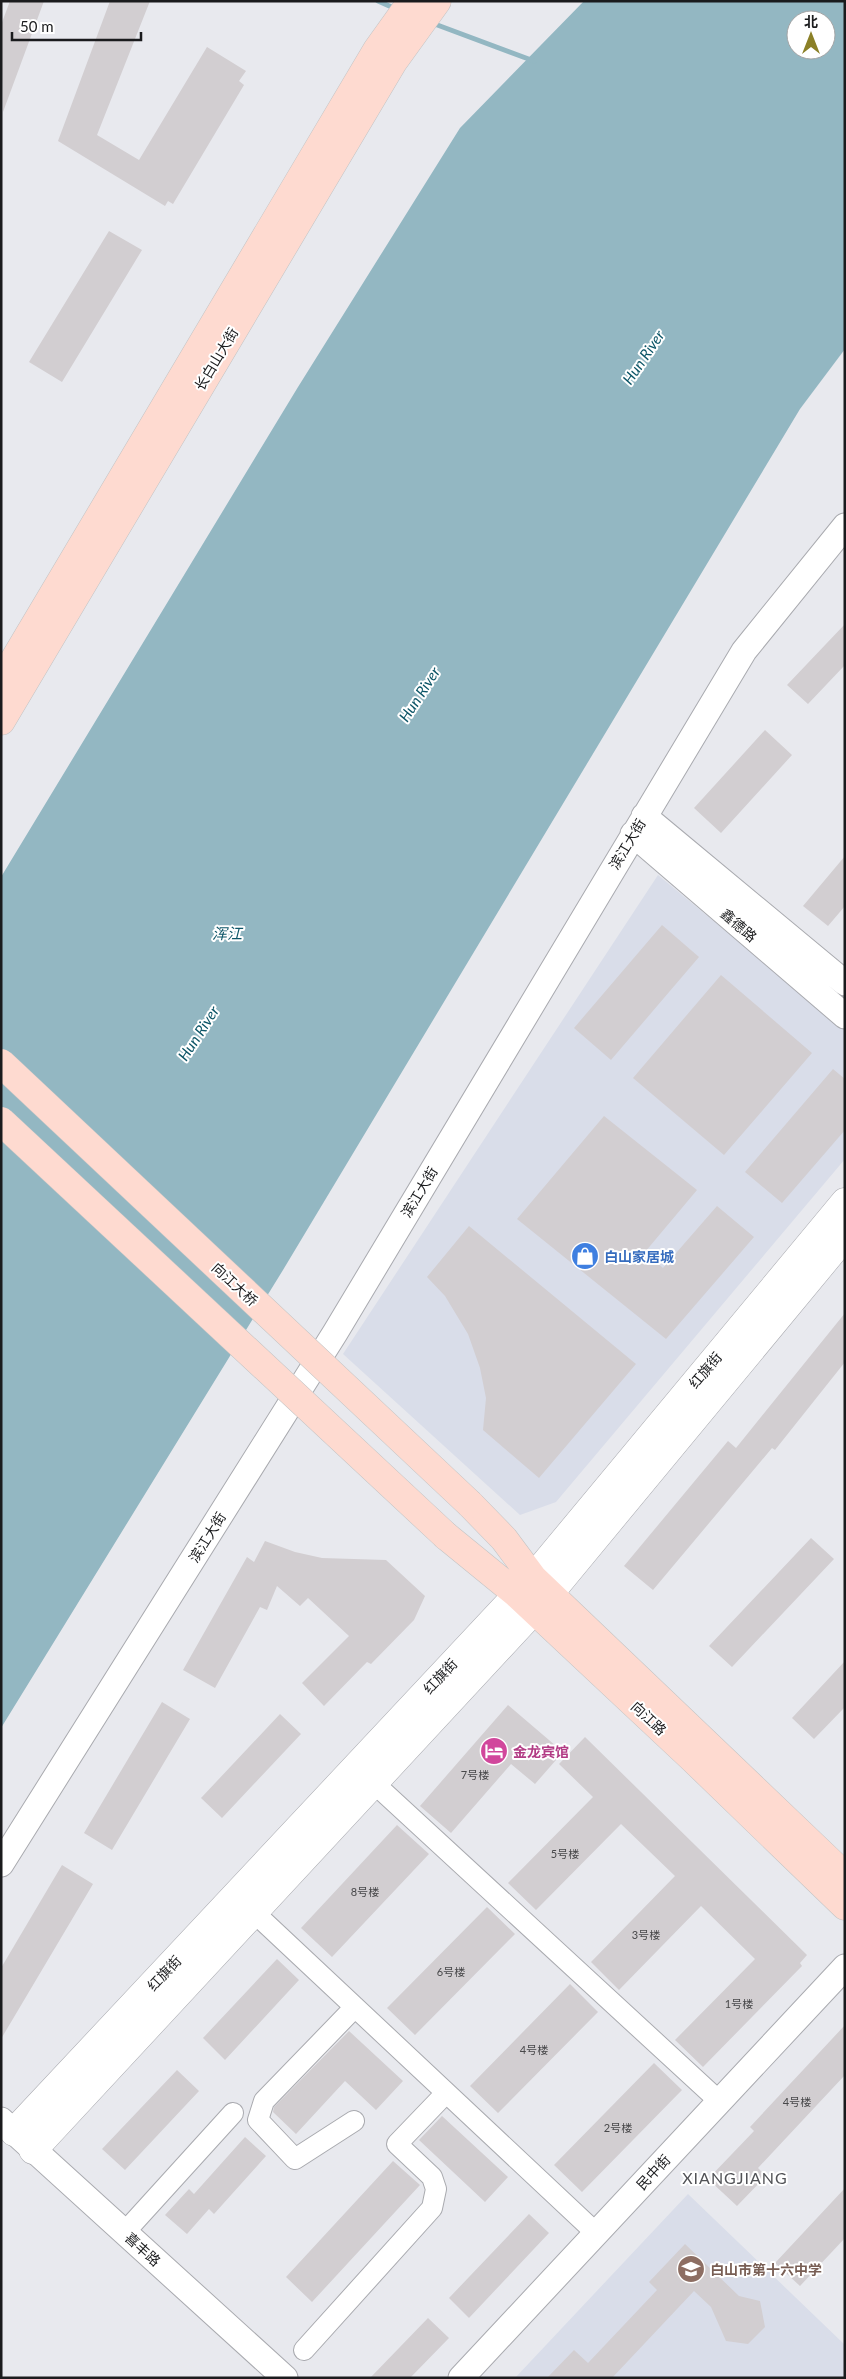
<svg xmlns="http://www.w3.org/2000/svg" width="846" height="2379" viewBox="0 0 846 2379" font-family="Lato,'Noto Sans SC',sans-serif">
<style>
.built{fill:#d9dde9}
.water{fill:#93b7c2;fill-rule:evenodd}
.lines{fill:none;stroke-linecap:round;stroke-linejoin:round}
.stream{stroke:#93b7c2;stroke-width:5}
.building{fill:#d2ced1}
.minor-casing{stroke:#a9aaaf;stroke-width:22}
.tertiary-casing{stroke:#a9aaaf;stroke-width:27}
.secondary-casing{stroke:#a9aaaf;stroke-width:29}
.primary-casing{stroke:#c3c4c4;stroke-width:29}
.minor{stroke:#fff;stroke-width:20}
.tertiary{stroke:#fff;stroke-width:25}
.secondary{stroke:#fff;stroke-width:28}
.primary{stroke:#fedad0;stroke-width:28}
.primary-bridge-casing{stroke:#c3c4c4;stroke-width:29;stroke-linecap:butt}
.primary-bridge{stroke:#fedad0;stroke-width:28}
.labels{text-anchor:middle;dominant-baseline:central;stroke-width:4;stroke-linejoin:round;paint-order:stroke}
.number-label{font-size:11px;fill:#48484a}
.street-label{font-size:14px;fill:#1a1b1d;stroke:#fff}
.shop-label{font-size:14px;font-weight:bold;fill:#366cbe;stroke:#fff;text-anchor:start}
.hotel-label{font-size:14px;font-weight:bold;fill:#b23c85;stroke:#fff;text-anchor:start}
.education-label{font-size:14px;font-weight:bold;fill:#785e54;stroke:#fff;text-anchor:start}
.water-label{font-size:15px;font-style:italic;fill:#0c5567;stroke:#fff}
.quarter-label{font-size:16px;letter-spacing:1px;fill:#515256;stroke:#fff}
</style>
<rect width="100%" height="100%" fill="#e8e9ee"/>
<path class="built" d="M658,875L845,1030V1159L556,1502L520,1515L343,1354Z
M688,2194L845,2345V2378H515Z"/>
<path class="water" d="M584,1H845V349L800,409L283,1270L1,1728V877L298,387L460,128ZM796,20H826V50H796Z"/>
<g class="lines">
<path class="stream" d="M378,1L396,9
M432,23L534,61"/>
</g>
<path class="building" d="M10,1H44L3,112L1,25Z
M110,1H150L97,135L139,160L207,47L246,71L239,81L244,85L173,204L168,201L165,206L58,141Z
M109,231L142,250L62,382L29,362Z
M845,624V665L808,704L787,685Z
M765,730L792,755L721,833L694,808Z
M845,856V906L828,926L803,906Z
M662,925L699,957L611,1060L574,1028Z
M721,975L812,1053L724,1155L633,1078Z
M833,1069L845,1079V1130L782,1203L745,1172Z
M604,1116L697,1190L645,1252L663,1268L717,1206L754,1237L666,1339L517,1219Z
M469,1226L636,1364L539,1478L483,1430L486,1398L480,1368L468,1334L445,1296L427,1277Z
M845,1313V1362L775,1450L772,1448L653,1590L624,1566L728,1441L736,1448Z
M811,1538L834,1559L732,1667L709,1646Z
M265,1541L295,1552L322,1558L386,1560L425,1596L414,1620L371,1664L367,1662L324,1706L302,1683L349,1636L308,1598L300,1606L277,1586L267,1610L260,1607L215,1688L183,1670L247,1557L254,1562Z
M845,1661V1707L814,1739L792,1718Z
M162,1702L190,1719L112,1850L84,1833Z
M508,1705L563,1752L535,1784L511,1764L451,1833L420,1806Z
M280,1714L301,1734L222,1818L201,1798Z
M585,1737L807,1955L800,1963L802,1966L703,2067L675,2040L755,1959L701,1906L619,1990L591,1962L675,1876L621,1824L536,1910L508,1883L593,1797L559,1764Z
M397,1825L429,1854L332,1957L301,1928Z
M62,1865L93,1884L1,2039V1968Z
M487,1907L515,1934L415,2035L387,2008Z
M277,1959L299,1980L225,2060L203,2038Z
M570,1984L598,2012L498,2113L470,2086Z
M845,2025V2075L758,2168L766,2176L737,2206L708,2179L754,2131L750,2127Z
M349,2031L403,2081L376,2110L345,2081L296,2134L273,2112L274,2107Z
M654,2063L682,2090L582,2192L554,2165Z
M177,2070L199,2091L125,2170L102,2149Z
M442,2116L508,2177L485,2202L419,2140Z
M245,2137L266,2156L214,2214L209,2209L187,2234L165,2215L189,2189L194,2194Z
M393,2161L420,2185L312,2302L286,2277Z
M845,2188V2238L800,2286L775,2263Z
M529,2214L549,2233L469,2318L449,2298Z
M685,2244L739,2296L760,2301L765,2327L748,2344L726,2341L711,2307L694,2291L612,2378H547L574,2350L588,2363L657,2290L649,2282Z
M428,2318L449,2338L410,2378H370Z"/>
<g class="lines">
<g class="minor-casing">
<path id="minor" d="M365,1775L719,2101
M244,1903L596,2233
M354,2121L295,2159L258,2120L264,2101L355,2007
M124,2233L233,2113
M304,2350L432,2208L436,2189L432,2177L397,2144L446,2093"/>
</g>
<g class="tertiary-casing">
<path id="tertiary" d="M644,816L845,983
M633,834L845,1016
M1,1864L335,1333L744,651L845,526
M1,2120L285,2378
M461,2378L845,1967"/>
</g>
<g class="secondary-casing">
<path id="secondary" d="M14,2132L533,1578L845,1202
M33,2150L549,1594L845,1236"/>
</g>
<g class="primary-casing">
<path id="primary" d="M1,682L377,50L412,1
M1,721L393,62L437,1
M470,1504L504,1539L533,1578L845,1876
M446,1536L517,1594L693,1759L845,1906"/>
</g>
<use href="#minor" class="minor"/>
<use href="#tertiary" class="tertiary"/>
<use href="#secondary" class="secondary"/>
<use href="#primary" class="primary"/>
<g class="primary-bridge-casing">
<path id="primary-bridge" d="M1,1063L470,1504
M1,1121L446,1536"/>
</g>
<use href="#primary-bridge" class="primary-bridge"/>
</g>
<defs>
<g id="shop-disc" transform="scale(1.4375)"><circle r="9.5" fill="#3f7fe0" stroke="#fff"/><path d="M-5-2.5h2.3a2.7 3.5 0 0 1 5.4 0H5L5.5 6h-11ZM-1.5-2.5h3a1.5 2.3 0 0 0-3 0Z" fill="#fff"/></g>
<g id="hotel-disc" transform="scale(1.4375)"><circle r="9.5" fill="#d1479c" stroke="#fff"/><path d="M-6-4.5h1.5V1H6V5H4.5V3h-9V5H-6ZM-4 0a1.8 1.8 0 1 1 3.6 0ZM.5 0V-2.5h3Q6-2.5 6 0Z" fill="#fff"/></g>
<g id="school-disc" transform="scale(1.4375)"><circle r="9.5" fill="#8d6e63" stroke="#fff"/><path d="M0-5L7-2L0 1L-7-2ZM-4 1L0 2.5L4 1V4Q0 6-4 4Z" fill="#fff"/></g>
</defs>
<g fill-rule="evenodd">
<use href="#shop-disc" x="585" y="1256"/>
<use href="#hotel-disc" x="494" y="1751"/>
<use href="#school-disc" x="691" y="2269"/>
</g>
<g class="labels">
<g class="number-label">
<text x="475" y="1774">7号楼</text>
<text x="565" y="1853">5号楼</text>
<text x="365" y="1891">8号楼</text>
<text x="646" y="1934">3号楼</text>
<text x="451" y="1971">6号楼</text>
<text x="739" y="2003">1号楼</text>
<text x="534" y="2049">4号楼</text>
<text x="797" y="2101">4号楼</text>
<text x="618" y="2127">2号楼</text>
</g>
<g class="street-label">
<text transform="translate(216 359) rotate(-59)">长白山大街</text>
<text transform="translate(627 844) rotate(-59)">滨江大街</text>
<text transform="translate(739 925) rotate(41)">鑫德路</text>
<text transform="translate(419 1192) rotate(-59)">滨江大街</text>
<text transform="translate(235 1284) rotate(43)">向江大桥</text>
<text transform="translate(705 1370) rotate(-50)">红旗街</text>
<text transform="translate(207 1537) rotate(-58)">滨江大街</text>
<text transform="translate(440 1676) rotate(-47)">红旗街</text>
<text transform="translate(649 1718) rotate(43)">向江路</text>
<text transform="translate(164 1973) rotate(-47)">红旗街</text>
<text transform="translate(653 2172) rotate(-47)">民中街</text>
<text transform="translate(143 2249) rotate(42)">喜丰路</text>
</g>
<g class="shop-label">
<text x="604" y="1256">白山家居城</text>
</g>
<g class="hotel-label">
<text x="513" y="1751">金龙宾馆</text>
</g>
<g class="education-label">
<text x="710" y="2269">白山市第十六中学</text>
</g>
<g class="water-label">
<text transform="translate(643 357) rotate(-56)">Hun River</text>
<text transform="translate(419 694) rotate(-57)">Hun River</text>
<text x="227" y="933">浑江</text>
<text transform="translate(198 1033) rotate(-57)">Hun River</text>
</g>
<g class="quarter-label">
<text x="735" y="2177">XIANGJIANG</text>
</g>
</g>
<rect width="846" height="2379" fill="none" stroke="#1a1b1d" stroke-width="5"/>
<g transform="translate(811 35)"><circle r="24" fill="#ffffff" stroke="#a3a4a5"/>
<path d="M0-4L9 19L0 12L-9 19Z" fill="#8b8027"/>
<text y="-8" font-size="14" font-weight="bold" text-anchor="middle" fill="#1a1b1d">北</text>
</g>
<path d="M12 32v8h129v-8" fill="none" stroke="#1a1b1d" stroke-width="2.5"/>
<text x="20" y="32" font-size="15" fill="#1a1b1d" stroke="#ffffff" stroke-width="4" paint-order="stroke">50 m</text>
</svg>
